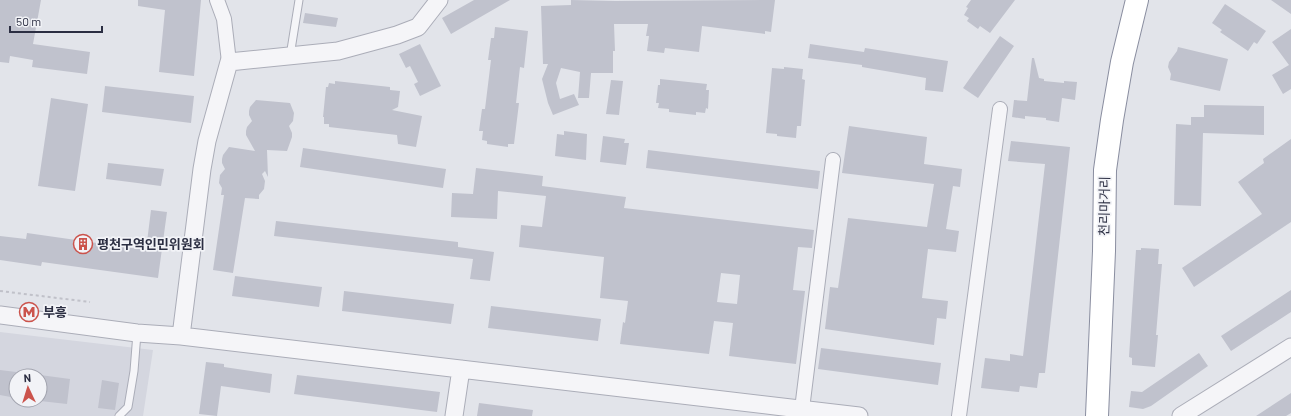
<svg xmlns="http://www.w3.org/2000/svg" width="1291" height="416" viewBox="0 0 1291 416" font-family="Barlow,'Noto Sans KR',sans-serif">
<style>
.built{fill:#d4d6df;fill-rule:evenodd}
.building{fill:#c0c2cd;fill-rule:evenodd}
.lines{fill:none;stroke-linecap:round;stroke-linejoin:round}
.service-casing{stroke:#abadb8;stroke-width:9}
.minor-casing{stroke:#abadb8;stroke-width:16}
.tertiary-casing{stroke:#abadb8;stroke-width:19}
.trunk-casing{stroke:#8a8ea0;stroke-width:24}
.path{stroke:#c0c1c9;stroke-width:2;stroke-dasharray:3 3;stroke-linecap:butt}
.service{stroke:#f5f5f8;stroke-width:7}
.minor{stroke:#f5f5f8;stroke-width:14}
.tertiary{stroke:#f5f5f8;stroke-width:17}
.trunk{stroke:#fff;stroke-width:22}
.labels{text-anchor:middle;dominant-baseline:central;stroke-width:3.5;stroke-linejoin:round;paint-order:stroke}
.street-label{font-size:13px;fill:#2b2e42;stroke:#f2f3f7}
.poi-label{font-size:13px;font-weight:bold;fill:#2b2e42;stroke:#f2f3f7;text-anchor:start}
</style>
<rect width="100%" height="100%" fill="#e2e4ea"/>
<path class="built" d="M0,332L153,350L143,416H0ZM16,376H40V400H16Z"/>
<path class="building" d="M0,0H41L33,44L90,52L87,74L32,67L33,60L10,56L9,63L0,62Z
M138,0H201L194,76L159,72L165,10L138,6Z
M474,0H510L451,34L442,18Z
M571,0L615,1L775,0L771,32L765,31V34L702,26L699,52L665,48L664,53L647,51L649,36H646L648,24H614L615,51H613V73H591L589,98H578L580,72L561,68L556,83L560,99L574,94L579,105L553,115L548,103L542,79L548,64H543L541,6L571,5Z
M971,0H1015L990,33L980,26L978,29L967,21L969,18L964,15L968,8L966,7Z
M1271,0H1291V14Z
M1225,4L1266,31L1257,44L1254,42L1248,51L1220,32L1222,30L1212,23Z
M305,13L338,18L336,27L303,23Z
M495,27L528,31L524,68L520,67L516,103H519L514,144H508V147L487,144V141L482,140L483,131H479L482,109H485L491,60H488L491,38H494Z
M1291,29V89L1283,94L1272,75L1289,65L1272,42Z
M1000,36L1014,46L978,98L963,88Z
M420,44L441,86L420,96L414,84L418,82L410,66L406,68L399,54Z
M810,44L864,52L865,48L948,61L943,92L925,90L926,78L862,67V65L808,58Z
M1178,47L1228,59L1220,91L1170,80L1171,74L1168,67L1169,62L1177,51Z
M1032,58H1034L1039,78L1044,79V81L1064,83V81L1077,82L1075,100L1062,98L1059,122L1046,120V118L1025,116V119L1012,117L1014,100L1027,101Z
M784,67L803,69L802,79L805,80L801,126H797L796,138L777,136V134L766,133L772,68L784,69Z
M660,79L707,84L706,90H709L708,109L706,108L705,113L696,112V115L669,112V109L658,108L659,103H656L658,85H660Z
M611,80L623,81L619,115L606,114Z
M335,81L390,87V90L400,91L398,107L392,110L422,116L416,147L398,144L397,135L329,127V124H324V117H323L326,87H328L329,83L335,84Z
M105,86L194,96L191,123L102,112Z
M51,98L88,104L75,191L38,186Z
M256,100L290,103L294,113L293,121L289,126L292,133V137L287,151L267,150L268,177L265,171L262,174L265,181L264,189L259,195V199L245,198L233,273L213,270L224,195H221L222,188L219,183L220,175L225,169L222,163V159L223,155L229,147L255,151L246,135V131L247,127L252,121L249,115V111L250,107Z
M1204,105L1264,106V135L1203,133L1201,206L1174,205L1176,124L1191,125V117H1204Z
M849,126L927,137L924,164L962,169L960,187L953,186L946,229L959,231L956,252L928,249L922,298L948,301L946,319L937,318L934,345L825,329L830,287L838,288L848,218L927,227L934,184L842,173Z
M564,131L587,134L586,160L555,156L557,134L564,135Z
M603,136L625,139L624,143H629L626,165L600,162Z
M1291,139V222L1194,287L1182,268L1262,214L1238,182L1264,163L1263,159Z
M1011,141L1070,147L1045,373H1039L1037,388L1020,386L1019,392L981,388L985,358L1010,361V354L1023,356L1045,164L1008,161Z
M303,148L446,169L443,188L300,167Z
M648,150L820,171L818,189L646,168Z
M108,163L164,169L161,186L106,179Z
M476,168L543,176L542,186L626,197L624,208L814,230L812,248L798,247L793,290L805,291L796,364L729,356L733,323L714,321L709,354L620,344L623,322L625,323L628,301L600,298L604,257L519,247L521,225L542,227L546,196L498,191L497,219L451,217L452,193L473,194ZM721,273L740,275L737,304L717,302Z
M151,210L167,212L158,278L42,262L41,266L0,260V236L26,239L27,233L146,250Z
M276,221L458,242V247L494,252L490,281L470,279L473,259L274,236Z
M1141,248L1159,249L1158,264H1162L1156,335H1158L1155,367L1132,365V358L1129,357L1136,250H1141Z
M235,276L322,287L319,307L232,296Z
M1291,290V312L1231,351L1221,336Z
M344,291L454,304L451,324L342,311Z
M491,306L601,319L598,341L488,328Z
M821,348L941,363L938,385L818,369Z
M1199,353L1208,366L1151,406L1143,409L1129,407L1131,391L1142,392Z
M206,362L224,364V367L272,374L270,393L221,386L217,416L199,414Z
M0,370L16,372V398L0,395Z
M40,375L70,379L67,404L40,401Z
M297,375L440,392L437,412L294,394Z
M102,380L119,383L115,410L98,408Z
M1291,393V413L1286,416H1256Z
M479,403L533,410L532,416H477Z"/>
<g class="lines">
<g class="service-casing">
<path id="service" d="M290,56L299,0
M119,416L128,407L134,371L137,333"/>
</g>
<g class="minor-casing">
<path id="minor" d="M217,0L224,19L229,62
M802,409L833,160
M959,416L1000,109"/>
</g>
<g class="tertiary-casing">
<path id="tertiary" d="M0,315L137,333L181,336L859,416
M181,336L202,169L207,141L229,62L338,51L397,35L418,27L439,0
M454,416L461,369
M1181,416L1291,347"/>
</g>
<g class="trunk-casing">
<path id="trunk" d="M1097,416L1104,251L1105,170L1112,120L1122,62L1137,0"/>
</g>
<path class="path" d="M0,291L90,302"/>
<use href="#service" class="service"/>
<use href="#minor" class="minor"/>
<use href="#tertiary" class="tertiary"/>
<use href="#trunk" class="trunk"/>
</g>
<defs>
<g id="building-ring" transform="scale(1)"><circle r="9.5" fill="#f2f3f7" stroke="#cb534c" stroke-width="1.5"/><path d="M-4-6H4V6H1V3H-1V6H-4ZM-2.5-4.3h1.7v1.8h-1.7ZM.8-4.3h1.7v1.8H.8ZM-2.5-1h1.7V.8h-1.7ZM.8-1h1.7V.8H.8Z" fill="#cb534c"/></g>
<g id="metro-ring" transform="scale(1)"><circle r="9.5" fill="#f2f3f7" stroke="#cb534c" stroke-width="1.5"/><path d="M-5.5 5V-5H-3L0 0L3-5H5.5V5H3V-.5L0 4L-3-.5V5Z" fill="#cb534c"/></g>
</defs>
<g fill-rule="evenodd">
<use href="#building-ring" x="83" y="244"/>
<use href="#metro-ring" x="29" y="312"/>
</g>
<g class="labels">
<g class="street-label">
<text transform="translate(1104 206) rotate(-89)">천리마거리</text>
</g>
<g class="poi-label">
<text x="97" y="244">평천구역인민위원회</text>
<text x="43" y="312">부흥</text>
</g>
</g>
<g transform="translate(28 388) rotate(356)"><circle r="19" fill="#f2f3f7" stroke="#a2a4af"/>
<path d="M0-3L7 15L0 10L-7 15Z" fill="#cb534c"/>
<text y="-6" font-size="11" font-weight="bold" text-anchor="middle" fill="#2b2e42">N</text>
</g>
<path d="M10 26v6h92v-6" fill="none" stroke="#2b2e42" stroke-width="2"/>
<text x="16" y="26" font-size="12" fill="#2b2e42" stroke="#f2f3f7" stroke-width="3" paint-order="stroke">50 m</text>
</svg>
